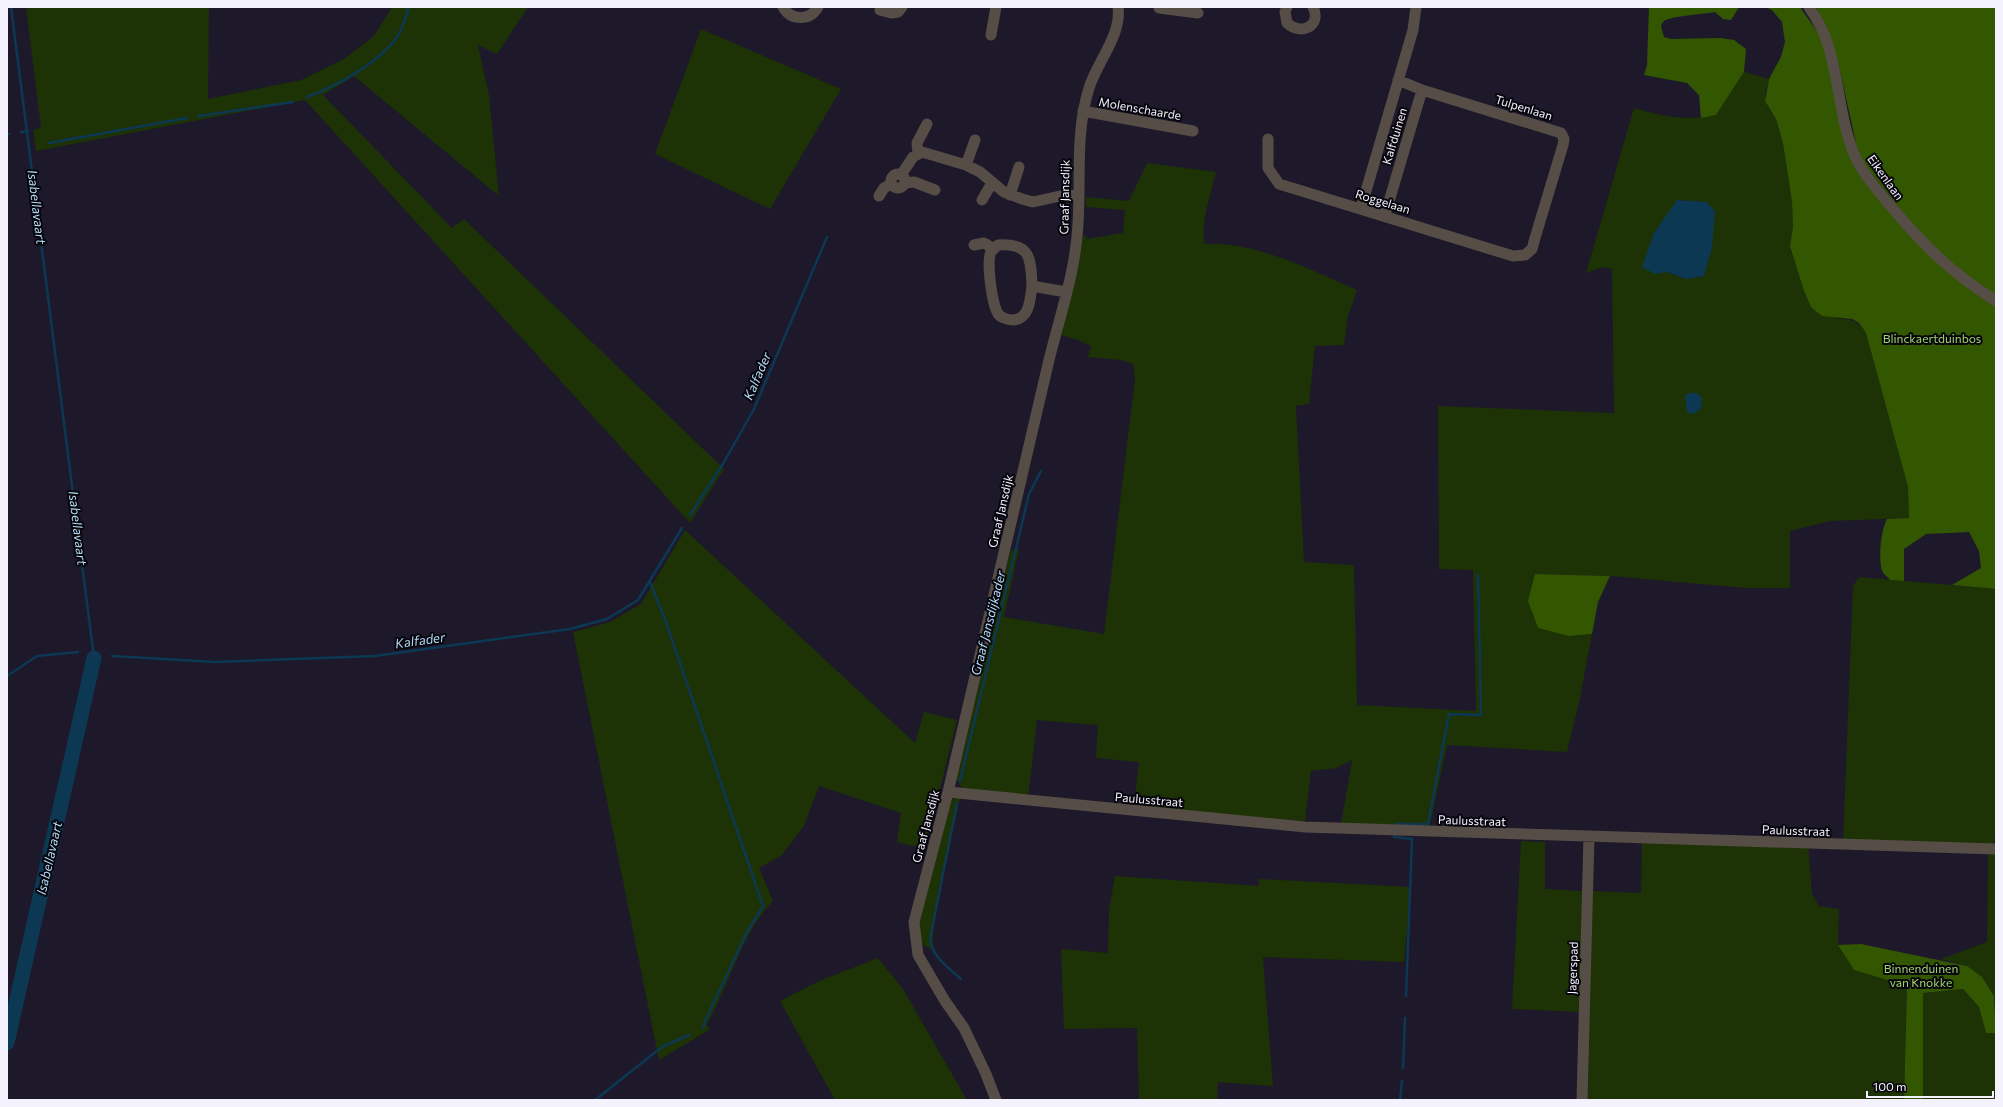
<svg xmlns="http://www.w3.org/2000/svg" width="2003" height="1107" viewBox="0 0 2003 1107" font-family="Commissioner,sans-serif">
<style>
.green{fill:#1d3205;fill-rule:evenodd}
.forest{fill:#335601}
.water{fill:#0c3854}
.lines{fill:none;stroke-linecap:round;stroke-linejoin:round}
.stream{stroke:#0c3854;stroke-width:2.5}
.river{stroke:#0c3854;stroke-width:15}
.minor{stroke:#564d46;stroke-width:11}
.labels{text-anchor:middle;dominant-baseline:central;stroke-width:4;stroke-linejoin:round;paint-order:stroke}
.street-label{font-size:12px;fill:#f4f2fd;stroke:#07060d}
.park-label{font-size:12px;fill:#a2d671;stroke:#07060d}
.water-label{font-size:13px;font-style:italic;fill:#b4dbf7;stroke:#07060d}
</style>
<rect width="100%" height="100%" fill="#1d192b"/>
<path class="green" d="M26,7H209L208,99L301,80L344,59L374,36L392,7H528L497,54L478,45L489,95L499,196L354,76L323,95L452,228L464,219L724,469L690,523L305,100L36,151L33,130L41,128Z
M701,29L841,89L770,209L655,154Z
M1744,72L1769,79L1765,93L1768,107L1776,119L1783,143L1792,202L1793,227L1790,246L1803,288L1838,319C1853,319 1857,321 1866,333L1908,487L1909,518L1830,521L1790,531V588H1746L1610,576L1535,574L1569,636L1592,634L1580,698L1567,752L1447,745L1430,825L1341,824L1357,732L1352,760L1336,768L1311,771L1305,821L1134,807L1139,762L1096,758L1098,725L1037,720L1028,798L964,791L957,780L955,773L1011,550L1019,549L1004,617L1104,634L1135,379L1133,364L1121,360L1088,357L1091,346L1078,340L1061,335L1083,236L1085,235L1087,239L1123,233L1125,210L1086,207V197L1129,201L1147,163L1216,172C1212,189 1199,229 1205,244C1254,240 1312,271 1357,290L1348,316L1344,345L1315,346L1309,404L1296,406L1304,562L1354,565L1357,705L1476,711L1473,570L1439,569L1438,406L1614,413L1612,269L1603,267L1586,273L1634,108C1665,117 1683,121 1716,115ZM1677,200L1706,202L1686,279L1667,272Z
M685,530L915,743L924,712L957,720L925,849L897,842L901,813L819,786L804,826L782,855L759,868L773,901C742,932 729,986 707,1024L709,1030L659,1060L573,632L610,622L641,604Z
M1859,577L1996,589V820L1994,846H1996V1005L1994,996L1967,966L1941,959L1987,942L1988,846L1843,842L1853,586Z
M960,797L934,923L933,943L936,952L922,944L919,922L947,806L953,799Z
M1642,835L1808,841L1812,894L1819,906L1839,909L1838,945L1854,970L1907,986L1904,1100H1586L1590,891L1641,893Z
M1521,841L1545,842V889L1583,891L1580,1012L1512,1009Z
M1115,876L1259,886V879L1411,887L1404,962L1263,957L1273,1086L1218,1082L1217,1100H1139L1137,1028L1064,1029L1061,949L1108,953L1109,909Z
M878,958L903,989L967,1100H835L780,1001L819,981Z
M1963,989L1979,1007L1986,1033H1996V1100H1923V993Z"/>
<path class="forest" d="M1649,7H1739L1731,20L1723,19L1715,12C1704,14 1671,16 1664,21C1663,22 1662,24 1661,26L1664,37L1671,39L1720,38L1734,40L1746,49L1744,72L1716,115L1701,118L1699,95L1687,83L1644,75L1647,65Z
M1765,7H1800L1821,37L1871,189L1996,304V589L1952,585L1981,568L1979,551L1969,532L1926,534L1904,549V581L1890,580C1888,577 1883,574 1882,570C1878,558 1881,530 1887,519L1909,518L1908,487L1866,333L1859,323L1852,319L1822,316L1811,307L1803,288L1790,246L1793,227L1792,202L1783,143L1776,119L1765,101L1769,79L1781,57L1785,42L1782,22L1772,10Z
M1816,7H1996V296L1941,256L1900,209L1867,168L1858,152L1838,62L1827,28Z
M1535,574L1610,576L1598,602L1592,634L1569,636L1538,628L1528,601Z
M1861,944L1967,966L1982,977L1994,996L1996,1033H1986L1979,1007L1963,989L1923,993V1100H1904L1907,986L1854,970L1838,945Z"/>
<path class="water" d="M1677,200L1706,202L1715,211L1712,248L1704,276L1686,279L1667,272L1655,274L1642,267L1654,233Z
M1691,393H1697L1702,398L1701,408L1694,414L1687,412L1685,395Z"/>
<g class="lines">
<path class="stream" d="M11,7L94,658
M307,97C337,86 380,62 398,36C403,27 406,17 409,7
M199,116L293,102
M21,132L28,131
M7,134H9
M49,143L187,118
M690,515L724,462L754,409L827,237
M650,582L666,622L763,906L748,930L705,1021L703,1028
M112,656L215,662L375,656L570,629L607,619L638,600L682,528
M7,676L37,656L78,652
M960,781L1029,494L1041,471
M957,803L930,939C932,957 948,967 961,979
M1396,824H1428L1449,714L1481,715L1478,575
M1394,836V837L1412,839L1406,996
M1403,1068L1405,1018
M595,1100L662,1047L689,1035
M1400,1100L1402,1081"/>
<path class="river" d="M7,1043L94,658"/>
<path class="minor" d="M783,7C791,21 810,21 818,7
M1287,7L1285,12L1287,23C1301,36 1322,26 1313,7
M1809,7C1817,19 1824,31 1828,45C1839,80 1840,120 1854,154C1862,173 1876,188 1889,204C1923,245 1950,272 1996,301
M1159,8L1198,13
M880,10L891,13L898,12L902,7
M991,35L996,7
M1083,111L1193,131
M1268,139V168L1279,184L1513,256L1525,255L1532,249L1535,238L1563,145L1564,139L1561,133L1422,90
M918,153L917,143L927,124
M966,165L975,140
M891 181a7 7 0 1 1 14 0a7 7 0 1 1-14 0Z
M901,175L913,157L922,152L966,165L980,172L1004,192L1022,199L1033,202L1060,196L1079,195
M906,183L914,182L935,190
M1010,195L1019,167
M879,196L884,188L891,184
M982,200L989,188L994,184
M1361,208L1413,30L1416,7
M1385,215L1422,90L1398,80
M974,245L984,243L994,249
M1032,286C1030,299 1030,319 1013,320C1009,320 1002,318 999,315C992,308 986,260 991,252C992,250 996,247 998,245C1030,243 1031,257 1032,286L1066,292
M948,792L1305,827L1996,849
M996,1100L986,1074L964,1028L945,1001L918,955L914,922L948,792L1049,360C1060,315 1076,270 1078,224C1081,178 1075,133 1089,88C1097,62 1122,35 1118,7
M1582,1100L1589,836"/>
</g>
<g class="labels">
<g class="street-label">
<text transform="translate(1524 107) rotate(17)">Tulpenlaan</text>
<text transform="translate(1140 108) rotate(10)">Molenschaarde</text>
<text transform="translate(1394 136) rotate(-73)">Kalfduinen</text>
<text transform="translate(1886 177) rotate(54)">Eikenlaan</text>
<text transform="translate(1064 197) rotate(-89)">Graaf Jansdijk</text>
<text transform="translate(1383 201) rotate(17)">Roggelaan</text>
<text transform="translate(1000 511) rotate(-77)">Graaf Jansdijk</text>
<text transform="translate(1149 799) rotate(5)">Paulusstraat</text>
<text transform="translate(1472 820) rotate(2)">Paulusstraat</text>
<text transform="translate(925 826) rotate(-75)">Graaf Jansdijk</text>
<text transform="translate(1796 830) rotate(2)">Paulusstraat</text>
<text transform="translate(1572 968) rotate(-88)">Jagerspad</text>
</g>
<g class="park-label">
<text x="1932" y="338">Blinckaertduinbos</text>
<text x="1921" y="968">Binnenduinen<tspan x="1921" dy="14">van Knokke</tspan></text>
</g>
<g class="water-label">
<text transform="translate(37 207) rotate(83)">Isabellavaart</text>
<text transform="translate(757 376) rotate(-67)">Kalfader</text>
<text transform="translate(78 528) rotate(83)">Isabellavaart</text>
<text transform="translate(988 623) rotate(-76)">Graaf Jansdijkader</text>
<text transform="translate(420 640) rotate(-8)">Kalfader</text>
<text transform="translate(49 858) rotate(-77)">Isabellavaart</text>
</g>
</g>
<rect width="2003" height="1107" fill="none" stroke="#f4f2fd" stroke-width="16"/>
<path d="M1867 1091v6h126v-6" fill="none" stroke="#f4f2fd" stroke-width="2"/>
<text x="1873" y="1091" font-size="12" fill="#f4f2fd" stroke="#07060d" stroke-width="3" paint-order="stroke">100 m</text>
</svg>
